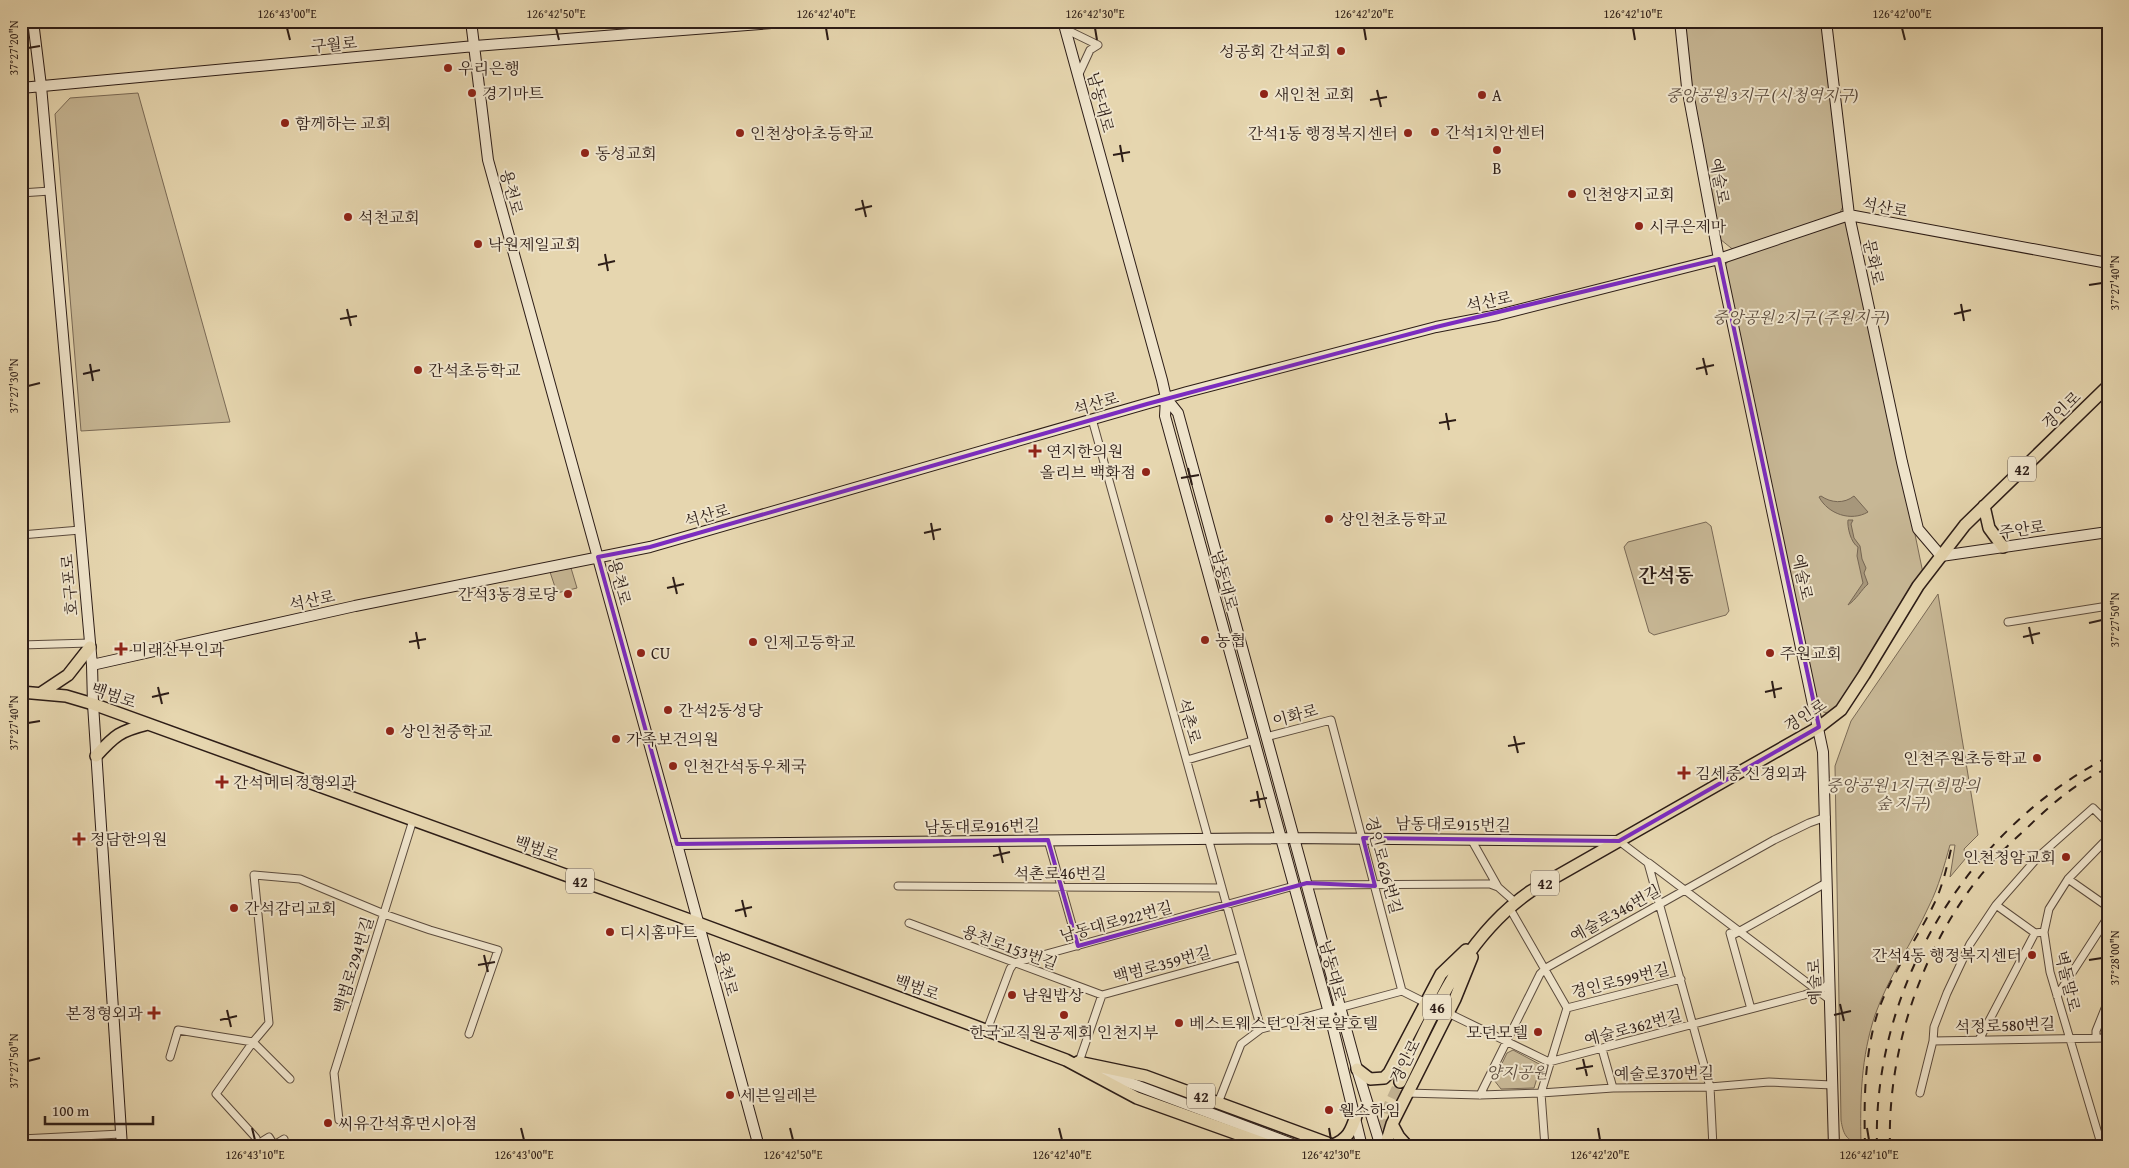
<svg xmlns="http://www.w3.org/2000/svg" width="2129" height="1168" viewBox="0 0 2129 1168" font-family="'Gentium Book Plus','Noto Serif KR',serif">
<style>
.green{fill:#c7b795;stroke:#7a6a56}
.water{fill:#a7977b;stroke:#766653}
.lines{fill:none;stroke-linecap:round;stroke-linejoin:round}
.primary-tunnel{stroke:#c1b191;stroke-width:11;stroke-dasharray:11 5.5;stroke-linecap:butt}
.street-casing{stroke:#5b4b3d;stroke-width:9}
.secondary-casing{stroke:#2d1d17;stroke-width:12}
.primary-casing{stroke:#2d1d17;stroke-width:14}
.street{stroke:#efe4cb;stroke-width:7}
.secondary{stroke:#efe4cb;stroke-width:10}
.primary{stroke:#e6d6af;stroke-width:11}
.rail{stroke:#2d1d17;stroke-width:2;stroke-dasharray:9 9;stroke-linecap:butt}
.marked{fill:none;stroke:#7b2cbf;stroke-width:4;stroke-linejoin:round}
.ticks{fill:none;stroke:#2d1d17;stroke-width:2}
.poi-dot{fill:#8f2418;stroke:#efe4cb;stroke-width:2}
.labels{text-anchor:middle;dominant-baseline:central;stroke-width:4;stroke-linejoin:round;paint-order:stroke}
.shield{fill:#efe4cb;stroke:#67594d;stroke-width:1}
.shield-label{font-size:15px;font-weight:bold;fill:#2d1d17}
.street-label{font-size:16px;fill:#2d1d17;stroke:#efe4cb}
.poi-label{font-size:16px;fill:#2d1d17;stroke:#efe4cb;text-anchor:start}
.park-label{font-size:16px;font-style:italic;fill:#5b4b3d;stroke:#efe4cb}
.quarter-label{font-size:19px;font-weight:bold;fill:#2d1d17;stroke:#efe4cb}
.neatline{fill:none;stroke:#2d1d17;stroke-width:2}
.ticks-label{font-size:12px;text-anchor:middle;fill:#2d1d17}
</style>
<rect width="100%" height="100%" fill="#e6d6af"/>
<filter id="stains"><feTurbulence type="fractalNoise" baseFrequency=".004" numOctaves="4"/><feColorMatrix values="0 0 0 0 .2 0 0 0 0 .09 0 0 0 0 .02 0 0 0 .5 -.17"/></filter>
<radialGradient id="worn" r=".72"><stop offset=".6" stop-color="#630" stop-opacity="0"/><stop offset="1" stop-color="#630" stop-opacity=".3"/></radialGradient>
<path class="green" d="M1681,21H1825L1847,198L1837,219L1851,224L1924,578L1841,710C1822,716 1821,713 1812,696L1721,270L1736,252L1715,235Z
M138,93L230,422L81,431L55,114L70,98Z
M1706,522L1711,526L1729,611L1726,615L1654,635L1649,632L1624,547L1628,542Z
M571,568L577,588L557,593L550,572Z
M1938,594L1978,835L1964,849L1966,858L1950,877L1955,845H1950C1944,866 1939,886 1929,906C1912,943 1889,976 1875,1015C1861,1057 1860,1099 1861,1143C1846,1142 1843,1133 1841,1120L1835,766L1851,721Z
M1513,1050L1541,1065L1534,1088L1501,1089L1494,1080L1507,1053Z"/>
<path class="water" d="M1821,496C1831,503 1844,504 1854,496L1868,512C1851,522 1828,514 1819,497Z
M1848,520H1853L1851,524L1854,538L1860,546L1862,559L1866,568L1864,573L1868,584C1862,589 1856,600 1848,605L1863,583L1857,556L1858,547C1851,543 1847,527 1848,520Z"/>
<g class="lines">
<path class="primary-tunnel" d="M1380,1146L1387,1110L1400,1082"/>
<g class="street-casing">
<path id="street" d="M1065,29L1098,45L1090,50L1078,76
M21,193L50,191
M1092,419L1261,1029
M21,535L80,530
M2008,622L2108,606
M21,637L22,645
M21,645L90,643
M1266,737L1331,720L1402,991L1426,1003
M1187,760L1255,740
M1471,839L1498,887L1515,902
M1048,840L1078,946
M1619,841L1648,863L1710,1087L1713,1147
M1649,863L1830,1000
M2068,879L2108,907
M1308,885L1482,884H1490L1498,887
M898,886L1222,888
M1996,905L2035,933
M1509,907L1567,1008L1541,1093L1545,1147
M909,923L1102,995
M1730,933L1751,1009
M1731,936L1826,883
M1102,995L1240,957
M2057,996L2108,917
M1567,1008L1681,979
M1448,1013L1549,1062L1804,995L1824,988L1829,983
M987,1030L1010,969L1014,963L1294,886
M2096,1037V1031L2108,1001
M1979,1040L2035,933L2044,932
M1933,1041L2108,1038
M1602,1049L1613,1088
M170,1057L178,1030L253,1042L216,1094L256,1138
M1079,1062L1102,995
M290,1079L253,1042L269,1023L254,875L300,879L384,914L430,930L498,950L469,1034
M1406,1093L1480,1095L1541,1093L1613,1088L1710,1087L1769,1082L1832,1085
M1920,1093L1933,1041L1934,1027L1947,993L1970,944L1996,905L2039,856L2093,808L2108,823
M1480,1095L1540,974L1546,968L1774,840L1809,823L1826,817
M1218,1103L1241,1044L1261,1029L1402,991
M339,1120L334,1073L413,820
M21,1139L121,1134
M253,1147L269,1137L274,1145L284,1139
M2102,1147L2050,972L2044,932L2049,909L2068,879L2108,838"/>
</g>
<g class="secondary-casing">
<path id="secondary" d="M33,21L41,86L92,665L93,704L122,1147
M471,21L488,160L677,844L759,1147
M1063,21L1162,380L1166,398L1165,416L1331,1020L1362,1147
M1680,21L1687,87L1719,259L1823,752L1834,1147
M1826,21L1849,215L1902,462L1918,529L1941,556L2108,532
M21,88L475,46L798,21
M1166,398L1178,413L1357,1069L1381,1147
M92,665L355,606L650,547L1187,392L1436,327L1498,315L1719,259L1849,215L2108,263
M677,844L1288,838L1619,841
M1093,1069L1300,1147"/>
</g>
<g class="primary-casing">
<path id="primary" d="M1984,506L1989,528L2003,547
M21,692L66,696L93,704L698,923L1066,1060L1137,1098L1274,1147
M41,693L68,675L90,647
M96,756C115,735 120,731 148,724
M1078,1062L1145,1076L1338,1147
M1357,1069L1370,1079L1384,1078L1389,1073L1441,974L1466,950
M1400,1082C1435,1011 1463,938 1531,891L1819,727L1841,710L1864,675L1918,586L1965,525L2108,386
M1392,1124L1399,1137L1408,1147
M1333,1145C1348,1139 1351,1131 1356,1116
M1385,1147L1392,1124L1455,999L1472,957"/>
</g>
<use href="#street" class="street"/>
<use href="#secondary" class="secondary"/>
<use href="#primary" class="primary"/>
<path class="rail" d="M1865,1147C1864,1104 1864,1060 1876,1018C1888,978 1915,943 1933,906C1943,886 1947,866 1952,845
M1877,1147C1872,988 1967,830 2108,757
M1890,1147C1887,1052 1921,949 1981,875C1995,858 2010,843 2026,829C2050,805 2077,782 2108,768"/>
</g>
<path class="marked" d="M1719,259L1819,727L1619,841L1363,838L1375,886L1307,883L1078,946L1048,840L677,844L598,557L650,547L1147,404L1436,327Z"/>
<path class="ticks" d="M287,28L290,40M556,28L559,40M826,28L828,40M1095,28L1097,40M1364,28L1366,40M1633,28L1635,40M1902,28L1905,40M28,48L40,46M1377,90L1381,107M1370,100L1387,97M1120,145L1123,162M1113,155L1130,152M862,200L866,217M855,210L872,206M605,254L608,271M598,265L615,261M2089,285L2102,283M1961,304L1964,321M347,309L351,326M1954,314L1971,310M340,319L357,316M1703,358L1707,375M90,364L93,381M1696,369L1714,365M83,374L100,370M28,386L40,383M1446,413L1449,430M1439,423L1456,420M1188,468L1192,485M1181,478L1199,475M931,523L934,540M924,533L941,529M673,577L677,594M667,588L684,584M2089,623L2102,620M2029,627L2033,644M416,632L419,649M2023,637L2040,633M409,642L426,639M1772,681L1775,698M158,687L162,704M1765,692L1782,688M152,697L169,693M28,723L40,721M1514,736L1518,753M1508,746L1525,743M1257,791L1260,808M1250,801L1267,798M999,846L1003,863M993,856L1010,852M742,900L746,917M735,911L752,907M484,955L488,972M2089,960L2102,958M478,965L495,962M1840,1004L1844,1021M227,1010L231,1027M1834,1015L1851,1011M220,1020L237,1016M1583,1059L1587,1076M28,1061L40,1058M1576,1069L1593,1066M252,1128L255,1140M521,1128L524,1140M790,1128L793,1140M1059,1128L1062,1140M1329,1128L1331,1140M1598,1128L1600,1140M1867,1128L1869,1140"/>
<g class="poi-dot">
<circle cx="1341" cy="51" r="5"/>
<circle cx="448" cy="68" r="5"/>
<circle cx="472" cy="93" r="5"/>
<circle cx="1264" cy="94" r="5"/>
<circle cx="1482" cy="95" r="5"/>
<circle cx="285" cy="123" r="5"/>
<circle cx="1435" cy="132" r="5"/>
<circle cx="740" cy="133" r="5"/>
<circle cx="1408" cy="133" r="5"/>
<circle cx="1497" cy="150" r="5"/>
<circle cx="585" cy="153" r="5"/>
<circle cx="1572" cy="194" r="5"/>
<circle cx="348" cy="217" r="5"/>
<circle cx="1639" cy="226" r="5"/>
<circle cx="478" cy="244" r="5"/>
<circle cx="418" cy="370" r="5"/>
<path d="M1032.5 443.5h5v5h5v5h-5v5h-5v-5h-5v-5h5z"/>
<circle cx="1146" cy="472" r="5"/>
<circle cx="1329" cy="519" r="5"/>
<circle cx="568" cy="594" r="5"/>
<circle cx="1205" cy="640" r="5"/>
<circle cx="753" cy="642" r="5"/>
<path d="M118.5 641.5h5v5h5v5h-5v5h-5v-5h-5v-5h5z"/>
<circle cx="641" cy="653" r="5"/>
<circle cx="1770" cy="653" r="5"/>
<circle cx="668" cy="710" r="5"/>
<circle cx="390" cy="731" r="5"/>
<circle cx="616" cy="739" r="5"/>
<circle cx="2037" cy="758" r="5"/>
<circle cx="673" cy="766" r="5"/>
<path d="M1681.5 765.5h5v5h5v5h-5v5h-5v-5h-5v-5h5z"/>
<path d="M219.5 774.5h5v5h5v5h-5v5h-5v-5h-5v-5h5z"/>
<path d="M76.5 831.5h5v5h5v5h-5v5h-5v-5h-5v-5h5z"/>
<circle cx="2066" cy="857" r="5"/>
<circle cx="234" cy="908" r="5"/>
<circle cx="610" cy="932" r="5"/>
<circle cx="2032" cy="955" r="5"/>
<circle cx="1012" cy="995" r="5"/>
<path d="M151.5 1005.5h5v5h5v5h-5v5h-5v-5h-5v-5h5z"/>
<circle cx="1064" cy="1015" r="5"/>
<circle cx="1179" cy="1023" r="5"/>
<circle cx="1538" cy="1032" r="5"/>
<circle cx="730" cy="1095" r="5"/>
<circle cx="1329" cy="1110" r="5"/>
<circle cx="328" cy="1123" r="5"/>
</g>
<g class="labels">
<g class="shield">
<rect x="2008" y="456.5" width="28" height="25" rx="4"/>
<rect x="566" y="868.5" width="28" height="25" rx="4"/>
<rect x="1531" y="870.5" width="28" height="25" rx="4"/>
<rect x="1423" y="994.5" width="28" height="25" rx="4"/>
<rect x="1187" y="1083.5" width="28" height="25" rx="4"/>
</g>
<g class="shield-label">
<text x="2022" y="469">42</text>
<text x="580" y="881">42</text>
<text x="1545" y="883">42</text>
<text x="1437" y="1007">46</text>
<text x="1201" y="1096">42</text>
</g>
<g class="street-label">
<text transform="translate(334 44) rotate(-5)">구월로</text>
<text transform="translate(1101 102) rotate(75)">남동대로</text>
<text transform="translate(1720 181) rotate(80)">예술로</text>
<text transform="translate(512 192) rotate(75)">용천로</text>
<text transform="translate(1885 207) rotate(11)">석산로</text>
<text transform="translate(1874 262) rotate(78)">문화로</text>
<text transform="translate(1489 301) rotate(-12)">석산로</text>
<text transform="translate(1096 403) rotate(-16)">석산로</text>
<text transform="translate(2061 410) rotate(-44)">경인로</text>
<text transform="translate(707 515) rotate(-16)">석산로</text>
<text transform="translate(2022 529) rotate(-8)">주안로</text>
<text transform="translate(1803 577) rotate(78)">예술로</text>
<text transform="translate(1225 580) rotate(75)">남동대로</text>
<text transform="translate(620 582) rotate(75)">용천로</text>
<text transform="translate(69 585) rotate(-95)">호구포로</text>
<text transform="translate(312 600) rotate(-12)">석산로</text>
<text transform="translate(114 695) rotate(19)">백범로</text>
<text transform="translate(1295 715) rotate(-15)">이화로</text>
<text transform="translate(1805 715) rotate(-33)">경인로</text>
<text transform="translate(1190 721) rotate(74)">석촌로</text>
<text transform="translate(1453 824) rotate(1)">남동대로915번길</text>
<text transform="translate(982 826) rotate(-1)">남동대로916번길</text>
<text transform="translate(537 848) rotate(20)">백범로</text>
<text transform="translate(1384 865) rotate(75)">경인로626번길</text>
<text x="1060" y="873">석촌로46번길</text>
<text transform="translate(1615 913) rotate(-29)">예술로346번길</text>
<text transform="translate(1116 921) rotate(-15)">남동대로922번길</text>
<text transform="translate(1010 947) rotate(20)">용천로153번길</text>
<text transform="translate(1162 964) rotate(-15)">백범로359번길</text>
<text transform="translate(353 965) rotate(-73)">백범로294번길</text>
<text transform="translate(1333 970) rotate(75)">남동대로</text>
<text transform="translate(727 973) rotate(75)">용천로</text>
<text transform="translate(1620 980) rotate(-14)">경인로599번길</text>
<text transform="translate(2068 981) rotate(77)">벽돌말로</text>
<text transform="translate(1814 982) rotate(-92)">예술로</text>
<text transform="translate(917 987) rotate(20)">백범로</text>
<text transform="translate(2005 1025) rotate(-2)">석정로580번길</text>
<text transform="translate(1633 1027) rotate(-15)">예술로362번길</text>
<text transform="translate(1405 1061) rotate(-63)">경인로</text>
<text transform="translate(1664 1073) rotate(-1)">예술로370번길</text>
</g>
<g class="poi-label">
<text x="1331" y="51" text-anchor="end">성공회 간석교회</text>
<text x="458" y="68">우리은행</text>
<text x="482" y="93">경기마트</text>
<text x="1274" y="94">새인천 교회</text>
<text x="1492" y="95">A</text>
<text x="295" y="123">함께하는 교회</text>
<text x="1445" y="132">간석1치안센터</text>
<text x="750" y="133">인천상아초등학교</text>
<text x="1398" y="133" text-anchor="end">간석1동 행정복지센터</text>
<text x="595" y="153">동성교회</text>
<text x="1497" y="168" text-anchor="middle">B</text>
<text x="1582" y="194">인천양지교회</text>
<text x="358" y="217">석천교회</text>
<text x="1649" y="226">시쿠은제마</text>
<text x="488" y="244">낙원제일교회</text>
<text x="428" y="370">간석초등학교</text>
<text x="1046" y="451">연지한의원</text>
<text x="1136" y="472" text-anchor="end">올리브 백화점</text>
<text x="1339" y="519">상인천초등학교</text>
<text x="558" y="594" text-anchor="end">간석3동경로당</text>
<text x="1215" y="640">농협</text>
<text x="763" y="642">인제고등학교</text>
<text x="132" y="649">미래산부인과</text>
<text x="651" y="653">CU</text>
<text x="1780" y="653">주원교회</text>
<text x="678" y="710">간석2동성당</text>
<text x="400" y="731">상인천중학교</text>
<text x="626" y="739">가족보건의원</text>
<text x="2027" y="758" text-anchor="end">인천주원초등학교</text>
<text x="683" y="766">인천간석동우체국</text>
<text x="1695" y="773">김세중 신경외과</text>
<text x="233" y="782">간석메디정형외과</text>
<text x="90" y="839">정담한의원</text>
<text x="2056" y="857" text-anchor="end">인천청암교회</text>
<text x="244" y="908">간석감리교회</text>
<text x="620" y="932">디시홈마트</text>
<text x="2022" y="955" text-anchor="end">간석4동 행정복지센터</text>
<text x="1022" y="995">남원밥상</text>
<text x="143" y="1013" text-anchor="end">본정형외과</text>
<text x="1189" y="1023">베스트웨스턴 인천로얄호텔</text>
<text x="1064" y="1032" text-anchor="middle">한국교직원공제회 인천지부</text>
<text x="1528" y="1032" text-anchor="end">모던모텔</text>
<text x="740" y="1095">세븐일레븐</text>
<text x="1339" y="1110">웰스하임</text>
<text x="338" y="1123">씨유간석휴먼시아점</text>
</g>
<g class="park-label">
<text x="1762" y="95">중앙공원 3지구 (시청역지구)</text>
<text x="1801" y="317">중앙공원 2지구 (주원지구)</text>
<text x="1903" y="785">중앙공원 1지구(희망의<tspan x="1903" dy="18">숲 지구)</tspan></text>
<text x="1517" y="1072">양지공원</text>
</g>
<g class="quarter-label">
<text x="1666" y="575">간석동</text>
</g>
</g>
<rect width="2129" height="1168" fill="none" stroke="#e6d6af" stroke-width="55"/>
<path d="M45 1116v8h108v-8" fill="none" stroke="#2d1d17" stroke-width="2.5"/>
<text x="52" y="1116" font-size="15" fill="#2d1d17" stroke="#efe4cb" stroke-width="4" paint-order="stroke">100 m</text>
<rect x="28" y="28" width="2074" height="1112" class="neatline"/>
<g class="ticks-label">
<text x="287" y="18">126°43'00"E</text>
<text x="556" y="18">126°42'50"E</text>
<text x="826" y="18">126°42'40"E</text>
<text x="1095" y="18">126°42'30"E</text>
<text x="1364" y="18">126°42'20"E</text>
<text x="1633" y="18">126°42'10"E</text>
<text x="1902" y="18">126°42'00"E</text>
<text transform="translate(14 48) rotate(-90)" y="4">37°27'20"N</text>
<text transform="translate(2115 283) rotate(-90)" y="4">37°27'40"N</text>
<text transform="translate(14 386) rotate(-90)" y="4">37°27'30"N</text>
<text transform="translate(2115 620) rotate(-90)" y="4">37°27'50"N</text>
<text transform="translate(14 723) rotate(-90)" y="4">37°27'40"N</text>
<text transform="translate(2115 958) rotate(-90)" y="4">37°28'00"N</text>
<text transform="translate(14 1061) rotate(-90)" y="4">37°27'50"N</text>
<text x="255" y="1159">126°43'10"E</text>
<text x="524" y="1159">126°43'00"E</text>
<text x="793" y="1159">126°42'50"E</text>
<text x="1062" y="1159">126°42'40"E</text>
<text x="1331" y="1159">126°42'30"E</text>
<text x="1600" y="1159">126°42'20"E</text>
<text x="1869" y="1159">126°42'10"E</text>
</g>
<rect width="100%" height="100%" filter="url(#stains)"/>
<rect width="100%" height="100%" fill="url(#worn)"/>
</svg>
